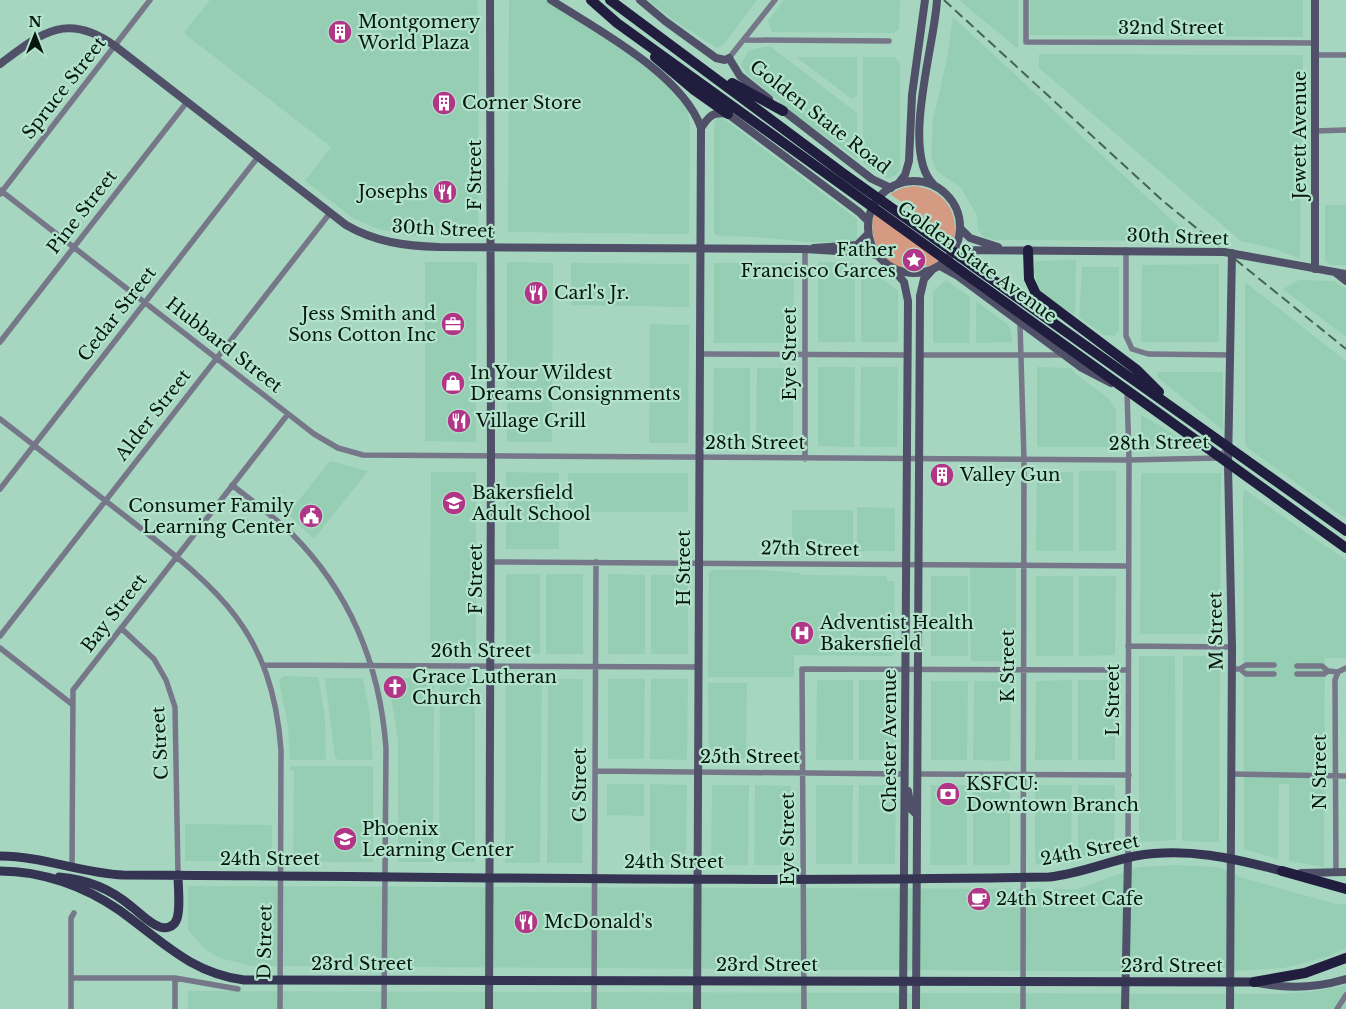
<svg xmlns="http://www.w3.org/2000/svg" width="1346" height="1009" viewBox="0 0 1346 1009" font-family="'Libre Baskerville',serif">
<style>
.built{fill:#96ceb4}
.green{fill:#d59b82}
.lines{fill:none;stroke-linecap:round;stroke-linejoin:round}
.street{stroke:#767788;stroke-width:5.5}
.secondary{stroke:#505068;stroke-width:8}
.primary{stroke:#353452;stroke-width:9}
.highway{stroke:#201d3e;stroke-width:10}
.rail{stroke:#456356;stroke-width:2;stroke-dasharray:10 5;stroke-linecap:butt}
.labels{text-anchor:middle;dominant-baseline:central;stroke-width:4.5;stroke-linejoin:round;paint-order:stroke}
.poi-label{font-size:18px;fill:#05170f;stroke:#b3e3cc;text-anchor:start}
.street-label{font-size:18px;fill:#05170f;stroke:#b3e3cc}
</style>
<rect width="100%" height="100%" fill="#a6d6c0"/>
<path class="built" d="M210,0H477L479,41L478,231L475,234L413,236L378,229L353,218L305,181L331,147L186,35L185,31Z
M509,0H545L631,56L676,92L687,109L690,124L689,234L508,232Z
M648,0H757L724,44L717,48L675,21Z
M784,0H900L899,29L894,33L772,32L768,21Z
M959,0H1018V49Z
M1030,0H1303V37L1030,35Z
M953,17L1189,236V241L995,240L984,237L978,230L977,216L961,188L937,171L931,156L933,119L947,59Z
M770,46L857,113V159L790,111L746,73L741,64L749,50Z
M1039,54L1303,55L1300,259L1275,249L1241,241L1039,68Z
M796,57H857V96L852,99Z
M863,57H894L900,63V170L896,175L887,179L863,163Z
M721,117L857,219V242H807L756,237L718,236L714,234V124L715,120Z
M1325,205H1346V265H1331L1325,260Z
M1076,260L1075,315L1042,294L1037,285L1034,268L1036,261Z
M425,262H477L476,442L425,441Z
M507,262L553,263L552,442H507Z
M818,262L855,263V342H818Z
M571,263L689,264V307L571,305Z
M714,263H794L793,343H714Z
M861,263H865L873,272L898,291V342H861Z
M1219,264V342H1141L1142,265Z
M1082,267H1119V330L1115,336L1104,335L1079,317Z
M946,280L970,297L969,343H933V292Z
M1299,280L1334,281L1346,289V337L1283,289Z
M1245,282L1346,361V519L1245,446Z
M976,301L1007,324L1011,331L1012,342L976,343Z
M650,324L689,325L688,443H649Z
M818,367H855L854,447L818,446Z
M861,367H898L897,447H860Z
M1037,367L1071,368L1077,375L1109,399L1116,410V447H1037Z
M714,368H750V447H713Z
M757,368H793V447H756Z
M1157,372H1223V430L1157,377Z
M1141,415L1166,429L1190,446H1141Z
M330,461L368,471L314,539L288,514Z
M1079,471H1116V551H1079Z
M431,472H476V654L430,653Z
M506,472L559,473V549H506Z
M1037,472H1073V551H1036Z
M568,473H688V512H568Z
M1141,473H1221L1220,634H1140Z
M1245,490L1346,560V658H1325L1324,867L1289,861V784H1279L1278,859L1244,849L1243,492Z
M857,507L895,508V551H857Z
M792,510H853V551L792,550Z
M970,565H1016V661H971Z
M712,570H764L800,573L802,575L887,576V581H894L895,653L892,656L794,655V677H708L709,573Z
M506,574H540V654H506Z
M546,574H583V654H546Z
M608,574L645,575V654H608Z
M651,575H688V654H651Z
M931,576H968V656H931Z
M1036,576H1073V656H1036Z
M1079,576H1116L1115,655L1079,656Z
M1139,656H1175L1176,840L1139,842Z
M1183,656H1220L1219,842L1182,841Z
M284,676L318,677L325,716L326,760H290L288,726L279,680Z
M325,678H363L370,715L373,760H338L335,757Z
M388,678H434L433,862H398V740Z
M440,678H475V862H439Z
M506,678L542,679L540,863H505Z
M548,679H583L582,863H547Z
M608,679H645L644,759H608Z
M651,679H688L687,760L650,759Z
M817,680H853V760H816Z
M859,680H896V760H859Z
M1072,680V760H1035L1036,681Z
M1078,680H1115V760H1078Z
M931,681H968L967,760H931Z
M974,681H1011L1010,761L973,760Z
M708,683H747L746,759L709,758Z
M290,766H373V862H293L294,770H290Z
M607,784H644V816L607,815Z
M650,784L687,785L686,865L650,864Z
M712,785H749L748,865H711Z
M755,785L791,786V865H754Z
M816,785H853L852,864H816Z
M859,785H896L895,864H858Z
M931,785H967V865H930Z
M973,785H1010V865H973Z
M1035,785H1072L1071,858L1035,865Z
M1078,785H1115L1114,847L1078,857Z
M185,824L272,825V862L185,861Z
M1174,865L1219,867L1243,878L1336,904H1346V948L1330,956L1284,968L1217,972L251,966L220,958L206,950L188,930V886L1077,889L1139,867Z
M1346,985V1009H188V991L1277,994L1310,992Z"/>
<path class="green" d="M914,186C943,189 959,211 954,239L890,194L902,188Z
M875,212L940,260L930,267L919,264V256H909V264L899,268C878,257 867,235 875,212Z"/>
<g class="lines">
<path class="street" d="M1026,0V42L1315,43
M745,40L889,41
M1315,55H1346
M729,58L775,0
M1315,131L1346,130
M0,190L314,434L338,448L363,455L1129,460L1218,458L1229,447
M0,194L150,0
M805,249V459
M1126,250V336L1132,349L1148,354L1231,355
M1020,324L1024,460L1023,1009
M0,342L187,102
M700,354L907,355
M920,355H1065
M1127,391L1129,460L1128,858
M0,419C43,452 86,486 129,519C217,588 272,629 281,750L280,1009
M232,485C252,501 273,516 291,533C350,592 380,666 386,748L384,1009
M0,489L258,157
M491,562L1128,566
M121,628L154,659L166,680L175,707L178,875
M0,636L330,213
M1128,646L1232,647
M0,648L73,705
M263,665L698,667
M1297,666H1322L1328,671
M1232,669H1240L1246,665H1274
M1240,669L1246,674H1274
M1297,674H1324L1328,671L1338,672L1346,668
M595,771L904,774
M917,774L1129,775
M1232,774L1346,776
M72,868L73,690L288,414
M1336,873L1335,680L1338,672
M71,978H175L238,989
M175,978V1009
M71,1009V918L74,913
M594,1009L596,562
M804,1009L802,669L1128,670
M1337,1009L1346,995"/>
<path class="secondary" d="M551,0C598,30 683,75 701,128L697,1009
M640,0L665,21L716,58L725,60L729,58L740,76L769,99
M1315,0V269
M0,64C41,33 67,11 115,46L346,225C375,242 405,246 439,247L805,249L869,253L878,256
M780,108L872,179L891,188
M701,128C709,116 713,111 728,114L859,212L868,221
M868 227a46 46 0 1 1 92 0a46 46 0 1 1-92 0Z
M898,184L905,175L909,161L912,95L925,0
M934,185C900,153 935,44 937,0
M960,228L970,238L998,247
M814,248L857,245L868,234
M954,250L1224,252L1346,274
M940,266L958,276L1082,368L1111,383
M892,268L904,282L908,301L903,1009
M1336,273L1346,281
M908,791L911,809L917,815
M1301,873L1346,872
M1258,983C1288,989 1316,988 1346,979
M489,1009L491,457L490,0
M916,1009L920,296L924,279L932,270
M1125,1009L1128,858
M1230,1009L1232,647L1228,465L1232,253"/>
<path class="primary" d="M0,856C42,856 81,873 123,875C432,876 741,883 1049,877C1079,874 1106,862 1135,856C1186,847 1233,858 1282,871
M0,871C42,871 84,886 119,910C161,940 190,973 244,980L1254,982
M59,877C86,879 111,889 132,907C140,913 150,924 160,927C166,929 173,927 176,921C181,912 178,886 178,875"/>
<path class="highway" d="M591,0L617,23L1346,548
M610,0L844,174L1346,531
M655,57L694,90L728,114
M732,83L783,111
M1028,250L1029,279L1036,294L1137,370L1159,392
M1282,871L1346,889
M1254,982L1305,973L1346,958"/>
<path class="rail" d="M944,0L1163,201L1346,349"/>
</g>
<defs>
<g id="building-disc" transform="scale(1.25)"><circle r="9.5" fill="#b23687" stroke="#b3e3cc"/><path d="M-4-6H4V6H1V3H-1V6H-4ZM-2.5-4.3h1.7v1.8h-1.7ZM.8-4.3h1.7v1.8H.8ZM-2.5-1h1.7V.8h-1.7ZM.8-1h1.7V.8H.8Z" fill="#fff"/></g>
<g id="restaurant-disc" transform="scale(1.25)"><circle r="9.5" fill="#b23687" stroke="#b3e3cc"/><path d="M-5-6h1v4h1v-4h1v4h1v-4h1v5L-1.5 .5V6h-2V.5L-5-1ZM5-6V6H3V1.5H1.5Q1.5-4 5-6Z" fill="#fff"/></g>
<g id="sight-disc" transform="scale(1.25)"><circle r="9.5" fill="#b23687" stroke="#b3e3cc"/><path d="M0-6L1.8-2.2L6-1.7L2.9 1.2L3.7 5.4L0 3.3L-3.7 5.4L-2.9 1.2L-6-1.7L-1.8-2.2Z" fill="#fff"/></g>
<g id="office-disc" transform="scale(1.25)"><circle r="9.5" fill="#b23687" stroke="#b3e3cc"/><path d="M-6-3h4V-5.5h4V-3h4V5H-6ZM-1-4.5V-3h2v-1.5ZM-6 0V1H6V0Z" fill="#fff"/></g>
<g id="shop-disc" transform="scale(1.25)"><circle r="9.5" fill="#b23687" stroke="#b3e3cc"/><path d="M-5-2.5h2.3a2.7 3.5 0 0 1 5.4 0H5L5.5 6h-11ZM-1.5-2.5h3a1.5 2.3 0 0 0-3 0Z" fill="#fff"/></g>
<g id="university-disc" transform="scale(1.25)"><circle r="9.5" fill="#b23687" stroke="#b3e3cc"/><path d="M0-5L7-2L0 1L-7-2ZM-4 1L0 2.5L4 1V4Q0 6-4 4Z" fill="#fff"/></g>
<g id="civic-disc" transform="scale(1.25)"><circle r="9.5" fill="#b23687" stroke="#b3e3cc"/><path d="M-.6-6.5H3V-4.5H.6V-3L4-1V1h2V6H-6V1h2V-1L-.6-3ZM-1.2 2.5V6h2.4V2.5Z" fill="#fff"/></g>
<g id="hospital-disc" transform="scale(1.25)"><circle r="9.5" fill="#b23687" stroke="#b3e3cc"/><path d="M-5-5h3v3.5h4V-5h3V5h-3V1.5h-4V5h-3Z" fill="#fff"/></g>
<g id="church-disc" transform="scale(1.25)"><circle r="9.5" fill="#b23687" stroke="#b3e3cc"/><path d="M-1.2-6h2.4v3.5h3.3v2.4h-3.3V6h-2.4V-.1h-3.3v-2.4h3.3Z" fill="#fff"/></g>
<g id="bank-disc" transform="scale(1.25)"><circle r="9.5" fill="#b23687" stroke="#b3e3cc"/><path d="M-6-4H6V4H-6ZM0-2.3a2.3 2.3 0 1 0 0 4.6a2.3 2.3 0 1 0 0-4.6Z" fill="#fff"/></g>
<g id="school-disc" transform="scale(1.25)"><circle r="9.5" fill="#b23687" stroke="#b3e3cc"/><path d="M0-5L7-2L0 1L-7-2ZM-4 1L0 2.5L4 1V4Q0 6-4 4Z" fill="#fff"/></g>
<g id="cafe-disc" transform="scale(1.25)"><circle r="9.5" fill="#b23687" stroke="#b3e3cc"/><path d="M-5.5-4.5H6V0H3Q3 3.5 0 3.5H-2.5Q-5.5 3.5-5.5 0ZM3-3.2v2h1.7v-2ZM-6 4.5H4V6H-6Z" fill="#fff"/></g>
</defs>
<g fill-rule="evenodd">
<use href="#building-disc" x="340" y="32"/>
<use href="#building-disc" x="444" y="103"/>
<use href="#restaurant-disc" x="445" y="192"/>
<use href="#sight-disc" x="914" y="260"/>
<use href="#restaurant-disc" x="536" y="293"/>
<use href="#office-disc" x="453" y="324"/>
<use href="#shop-disc" x="453" y="383"/>
<use href="#restaurant-disc" x="459" y="421"/>
<use href="#building-disc" x="942" y="475"/>
<use href="#university-disc" x="454" y="503"/>
<use href="#civic-disc" x="311" y="516"/>
<use href="#hospital-disc" x="802" y="633"/>
<use href="#church-disc" x="395" y="687"/>
<use href="#bank-disc" x="948" y="794"/>
<use href="#school-disc" x="345" y="839"/>
<use href="#cafe-disc" x="979" y="899"/>
<use href="#restaurant-disc" x="526" y="922"/>
</g>
<g class="labels">
<g class="poi-label">
<text x="358" y="22">Montgomery<tspan x="358" dy="21">World Plaza</tspan></text>
<text x="462" y="103">Corner Store</text>
<text x="428" y="192" text-anchor="end">Josephs</text>
<text x="896" y="250" text-anchor="end">Father<tspan x="896" dy="21">Francisco Garces</tspan></text>
<text x="554" y="293">Carl's Jr.</text>
<text x="436" y="314" text-anchor="end">Jess Smith and<tspan x="436" dy="21">Sons Cotton Inc</tspan></text>
<text x="470" y="373">In Your Wildest<tspan x="470" dy="21">Dreams Consignments</tspan></text>
<text x="476" y="421">Village Grill</text>
<text x="960" y="475">Valley Gun</text>
<text x="472" y="493">Bakersfield<tspan x="472" dy="21">Adult School</tspan></text>
<text x="294" y="506" text-anchor="end">Consumer Family<tspan x="294" dy="21">Learning Center</tspan></text>
<text x="820" y="623">Adventist Health<tspan x="820" dy="21">Bakersfield</tspan></text>
<text x="412" y="677">Grace Lutheran<tspan x="412" dy="21">Church</tspan></text>
<text x="966" y="784">KSFCU:<tspan x="966" dy="21">Downtown Branch</tspan></text>
<text x="362" y="829">Phoenix<tspan x="362" dy="21">Learning Center</tspan></text>
<text x="996" y="899">24th Street Cafe</text>
<text x="544" y="922">McDonald's</text>
</g>
<g class="street-label">
<text x="1171" y="28">32nd Street</text>
<text transform="translate(64 88) rotate(-52)">Spruce Street</text>
<text transform="translate(820 117) rotate(38)">Golden State Road</text>
<text transform="translate(1300 135) rotate(-90)">Jewett Avenue</text>
<text transform="translate(475 175) rotate(-90)">F Street</text>
<text transform="translate(82 212) rotate(-52)">Pine Street</text>
<text transform="translate(443 229) rotate(3)">30th Street</text>
<text transform="translate(1178 237) rotate(2)">30th Street</text>
<text transform="translate(977 262) rotate(36)">Golden State Avenue</text>
<text transform="translate(117 314) rotate(-52)">Cedar Street</text>
<text transform="translate(224 345) rotate(38)">Hubbard Street</text>
<text transform="translate(790 354) rotate(-90)">Eye Street</text>
<text transform="translate(153 415) rotate(-52)">Alder Street</text>
<text x="755" y="443">28th Street</text>
<text transform="translate(1159 443) rotate(-1)">28th Street</text>
<text transform="translate(810 549) rotate(1)">27th Street</text>
<text transform="translate(684 568) rotate(-90)">H Street</text>
<text transform="translate(476 579) rotate(-90)">F Street</text>
<text transform="translate(114 613) rotate(-52)">Bay Street</text>
<text transform="translate(1216 631) rotate(-91)">M Street</text>
<text x="481" y="651">26th Street</text>
<text transform="translate(1008 666) rotate(-90)">K Street</text>
<text transform="translate(1113 700) rotate(-90)">L Street</text>
<text transform="translate(890 741) rotate(-90)">Chester Avenue</text>
<text transform="translate(160 743) rotate(-93)">C Street</text>
<text x="750" y="757">25th Street</text>
<text transform="translate(1320 772) rotate(-90)">N Street</text>
<text transform="translate(580 785) rotate(-90)">G Street</text>
<text transform="translate(788 839) rotate(-90)">Eye Street</text>
<text transform="translate(1090 850) rotate(-11)">24th Street</text>
<text x="270" y="859">24th Street</text>
<text x="674" y="862">24th Street</text>
<text transform="translate(265 942) rotate(-89)">D Street</text>
<text x="362" y="964">23rd Street</text>
<text x="767" y="965">23rd Street</text>
<text x="1172" y="966">23rd Street</text>
</g>
</g>
<g transform="translate(35 35)" stroke="#b3e3cc" stroke-width="4" paint-order="stroke">
<path d="M0-4L9 19L0 12L-9 19Z" fill="#05170f"/>
<text y="-8" font-size="14" font-weight="bold" text-anchor="middle" fill="#05170f">N</text>
</g>
</svg>
